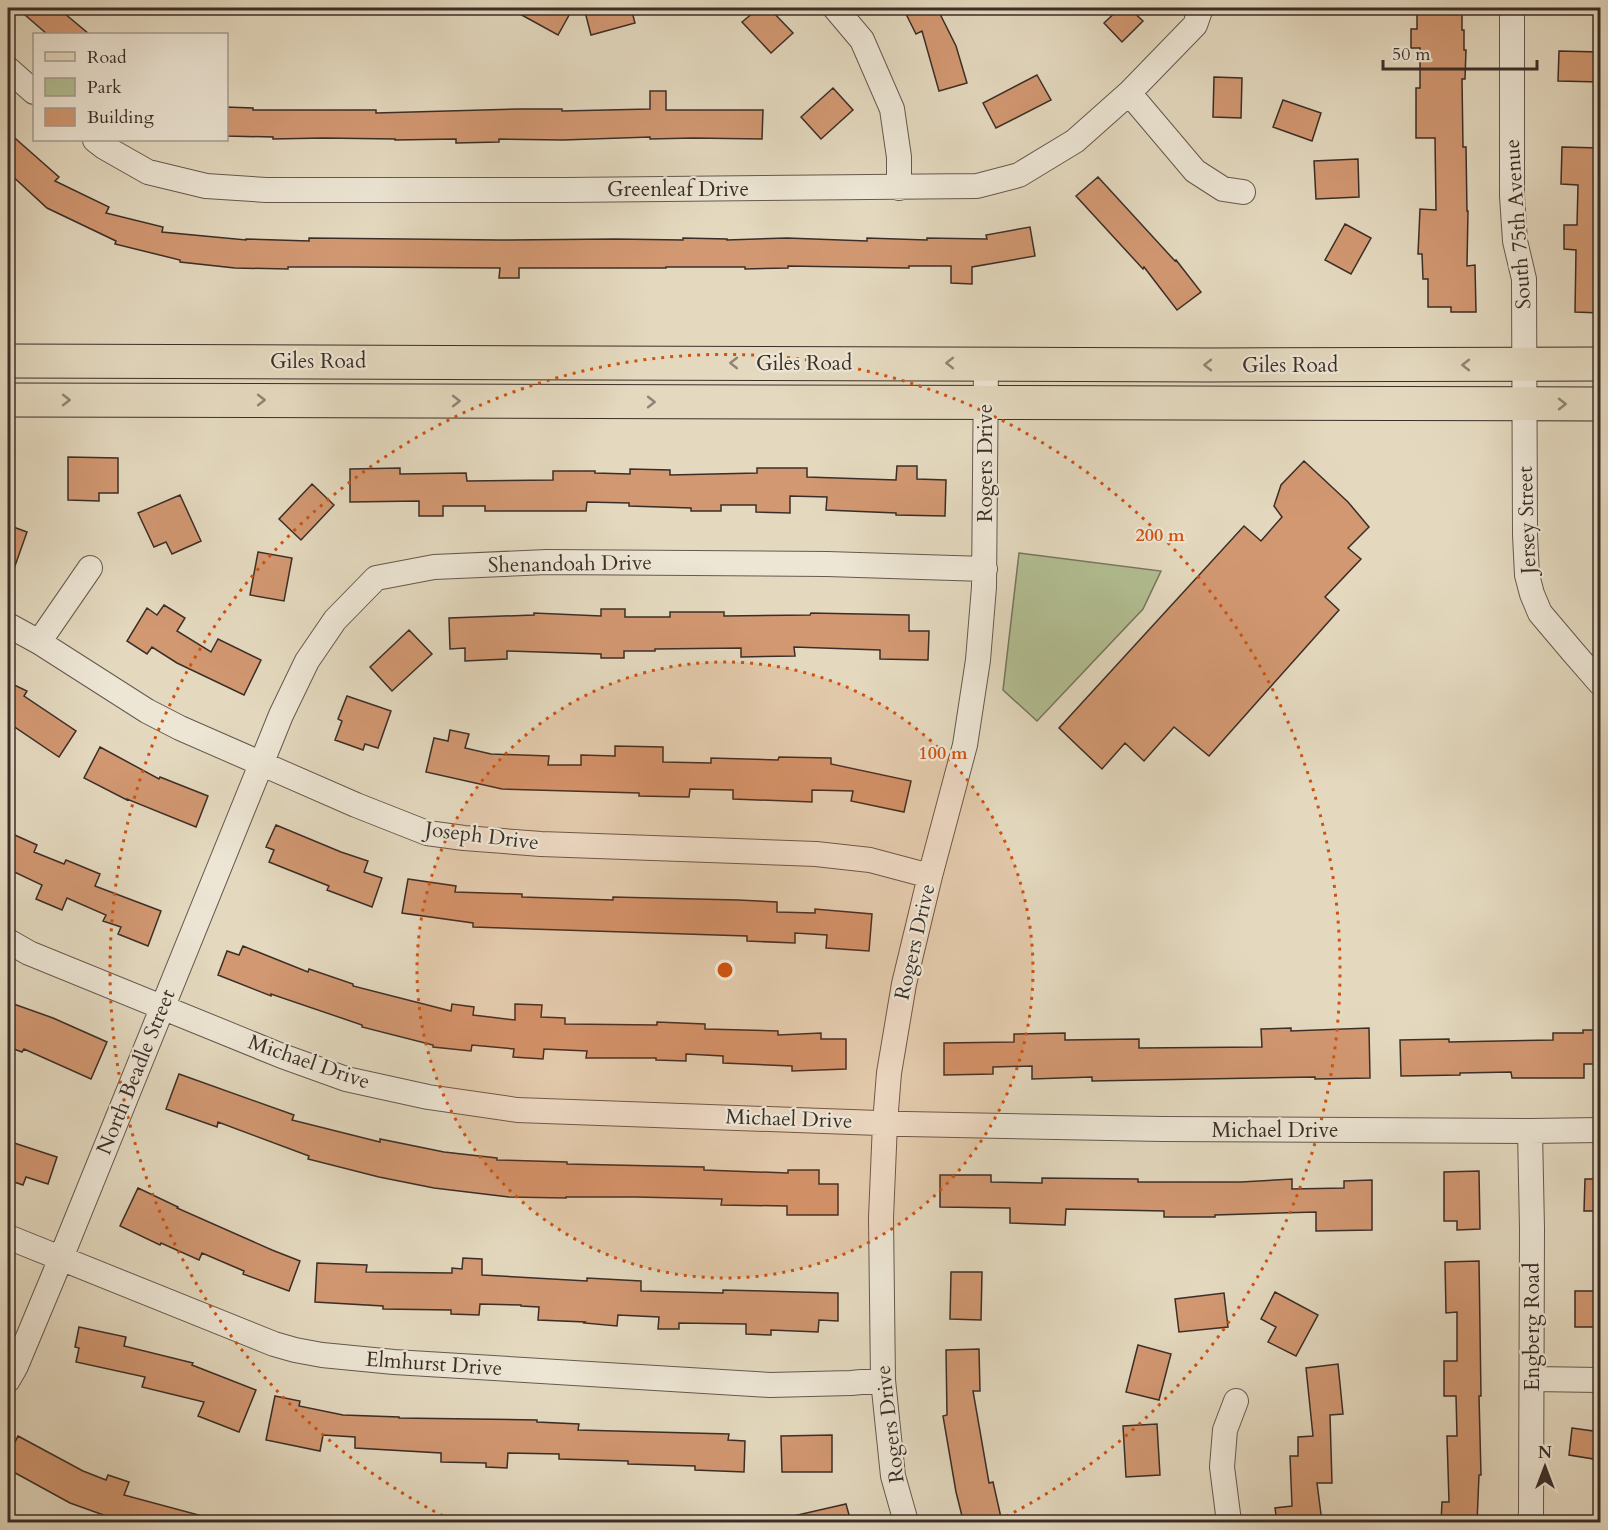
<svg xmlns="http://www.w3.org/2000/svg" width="1608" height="1530" viewBox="0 0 1608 1530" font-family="Cardo,serif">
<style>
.green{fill:#b2bf93;stroke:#76765e;stroke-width:1.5}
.building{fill:#d29872;stroke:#3b2e28;stroke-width:1.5}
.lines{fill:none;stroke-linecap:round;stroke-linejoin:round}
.minor-casing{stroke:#65594e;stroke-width:26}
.primary-casing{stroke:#3b2e28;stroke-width:35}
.minor{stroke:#ede6d5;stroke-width:24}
.primary{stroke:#e4d9bf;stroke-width:33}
.oneway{stroke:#908474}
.ring{fill:none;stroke:#ce5310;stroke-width:3;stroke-dasharray:3 6}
.labels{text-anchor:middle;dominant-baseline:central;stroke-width:4.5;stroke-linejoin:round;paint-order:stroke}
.street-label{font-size:21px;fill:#3b2e28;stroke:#ede6d5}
.centre{fill:#ce5310;stroke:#ede6d5;stroke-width:3}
.ring-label{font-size:18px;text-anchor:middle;font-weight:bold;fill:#ce5310;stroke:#ede6d5;stroke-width:4.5;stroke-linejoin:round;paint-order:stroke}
</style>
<rect width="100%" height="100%" fill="#e4d9bf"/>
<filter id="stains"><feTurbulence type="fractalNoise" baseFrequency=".00333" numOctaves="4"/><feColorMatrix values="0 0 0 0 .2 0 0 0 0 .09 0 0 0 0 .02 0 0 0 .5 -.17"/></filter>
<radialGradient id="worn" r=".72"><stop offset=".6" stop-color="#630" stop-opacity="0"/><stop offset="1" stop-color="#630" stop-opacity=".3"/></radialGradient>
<path class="green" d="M1019,553L1161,571L1143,609L1037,721L1003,690Z"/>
<path class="building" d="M17,8H58L89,34H47Z
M509,8H573L558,35Z
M584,8H631L635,23L591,35Z
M759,8H769L793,33L771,53L742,22Z
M903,8H937L956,46L967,83L939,91L922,31L916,34Z
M1120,8H1129L1143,21L1122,42L1104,23Z
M1417,8H1462V30H1464V50H1466L1465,79H1462L1463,147H1466L1467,211H1468L1467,266L1475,265L1476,312H1451V307H1428V279H1423L1422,254H1418L1420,209L1436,210L1435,138H1416V88H1420V48H1411V29H1417Z
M1559,51L1600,52V82L1558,81Z
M1037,75L1051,100L996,128L983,103Z
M1214,77L1242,78L1241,118L1213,117Z
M833,88L853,110L821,139L801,117Z
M650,91H666V110H763L762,139L693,138L650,139V137L563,140L499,139V142L456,143V139L395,140V139L323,138L273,139V137L226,136V107L253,108V110H376V113L518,109H562V111L650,109Z
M1283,100L1321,113L1312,141L1273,127Z
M8,132L59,177L55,181L109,207L106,213L163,227L162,232L246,240V239L309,241V238L500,240L615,239L683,240V238L727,239V240L787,238L867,241V238L927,240V238L987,239L986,235L1030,227L1035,256L972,267V284L951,283V266H909V268L788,266V268L745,269V267H666V268H519V278H499L500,268L351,267H288V269L235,268L180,262V260L115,244L116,241L47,208L8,172Z
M1562,147L1600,148L1599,206H1600V313L1575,312L1576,250L1564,249V225H1577L1578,185L1561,184Z
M1358,159L1359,197L1316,199L1314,161Z
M1098,177L1175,261L1176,260L1201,292L1177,310L1144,267L1143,269L1076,196Z
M1345,224L1371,238L1351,274L1325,260Z
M68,457L118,458V493H99V501L68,500Z
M1304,461L1348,502L1369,527L1348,548L1361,559L1325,597L1339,610L1209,756L1174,727L1144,761L1125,743L1102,769L1059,728L1244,526L1261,541L1282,517L1274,506L1281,485Z
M897,466H917V479L946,480L945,516L896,515V513L826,510L827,497L790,496V513L756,512V505H721V511H691V508L629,506V503L587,502L586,511H485V506H443V516H419V501L350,502V469L400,468V474L466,473L467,481L553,480V471H595V473L630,474V469L670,470V475L757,473V468H807V477L896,480Z
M312,484L334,505L301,540L279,519Z
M180,495L201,541L172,554L166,542L154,547L138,513Z
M8,525L27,532L10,580H8Z
M258,552L292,558L284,601L250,595Z
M164,605L185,618L177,631L211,652L218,639L261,660L244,695L177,663L152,647L147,654L127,641L147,608L157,615Z
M601,609H625V617H670V612H724V616L810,615L811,613L909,615V631H929L928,660L880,659V650L794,647L795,656L741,657V648L655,649V651H624V658H601V654L507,651V659L465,661V648L450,649L449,618L534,615V613L601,616Z
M409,630L432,654L392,691L370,667Z
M8,682L27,691L24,696L76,731L59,757L10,724L8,729Z
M347,696L391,711L378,748L365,744L363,750L335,740L342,721L338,719Z
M450,730L469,734L465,748L491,754L549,756L548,765H581V755L615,756V746L663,747V762L711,763V758L778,760L779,757L831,758V764L911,781L904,812L851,801L853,791L812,790V802L733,799V790L690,789L689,797L639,796V793L502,789L426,772L434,738L448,741Z
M100,747L159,779L160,777L208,796L196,827L127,799V800L84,778Z
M276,825L341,852L368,861L364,872L382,878L372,907L327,890L329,886L269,862L274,850L266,847Z
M8,832L37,845L34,852L64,864L66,860L100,874L95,886L161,911L148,946L118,934L121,927L103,921L106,915L67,898L62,910L36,899L42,885L8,869Z
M408,879L456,886L455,892L522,894V897L613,900V897L738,900L777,902V912L815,913V909L872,914L869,951L826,948L827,935L795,933V943L747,941V936L473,927V923L402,913Z
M243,946L308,972L309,969L353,984V986L451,1011L452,1004L474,1007L473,1015L515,1020V1004L542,1005L541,1017L565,1018V1024L657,1025V1022L705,1024V1029L778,1031V1035L821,1033V1039H846V1069L792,1071V1066L723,1063V1056L686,1054V1061L656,1060V1058H586L587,1051L544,1049L543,1059L513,1057L514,1049L472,1045L471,1051L433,1047V1045L362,1027V1025L271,994V996L218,975L227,951L239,955Z
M8,1002L53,1018L107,1042L91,1079L24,1049L22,1052L8,1047Z
M1291,1028V1031L1369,1028L1370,1078L1315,1079V1077L1092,1081V1077L1032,1079V1066L993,1067V1074L944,1075V1043L1014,1042V1034L1065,1033V1040L1139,1039V1048L1262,1047L1261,1029Z
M1583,1030H1600V1064H1584V1078H1512L1511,1072L1460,1073V1075L1401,1076L1400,1040L1449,1039V1042L1553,1040V1033H1583Z
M179,1074L294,1115L292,1120L380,1142V1139L444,1152L497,1158V1160L567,1162V1164L704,1167V1170L788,1173V1170H819V1184H838V1215H787V1206L721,1205L722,1199L636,1197H566V1198L509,1197L434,1188L379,1177L308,1159L309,1156L218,1122L217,1127L166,1109Z
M8,1141L57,1157L48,1184L26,1177L23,1185L8,1180Z
M1479,1171L1480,1229L1457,1230V1221H1444V1172Z
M940,1175H991V1182L1042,1183V1178L1138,1179V1182H1241L1292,1179V1189L1344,1188V1181L1372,1180V1230L1316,1231V1212L1215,1215V1217H1164V1211L1066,1209L1065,1225L1010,1223V1208L940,1207Z
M1585,1179H1600V1211H1584Z
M138,1188L178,1207L177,1208L272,1250L300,1261L289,1291L243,1274L244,1271L202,1253L199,1260L161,1243L160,1245L120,1226Z
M463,1258L482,1259V1275L587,1281V1278L641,1281V1291L723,1293V1290L838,1293V1321L819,1320L818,1332L771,1330V1335L746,1334V1324L679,1323V1329H658L659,1317L618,1315L617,1326L584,1323L585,1322L538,1320L539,1307L521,1306V1305L480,1304L479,1315L451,1314V1310L383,1309V1306L315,1302L317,1263L367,1265L366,1272L452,1273V1268L462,1269Z
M1479,1261L1481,1396H1479L1481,1475H1479L1477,1522H1441L1442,1502H1449L1447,1436H1457L1456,1396H1444V1361H1457V1312L1446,1313L1445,1262Z
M951,1272H982L981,1320L950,1319Z
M1575,1291H1600V1327H1575Z
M1275,1292L1318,1315L1296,1356L1268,1342L1276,1327L1261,1319Z
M1224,1293L1228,1327L1179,1332L1175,1299Z
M79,1327L126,1337L124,1346L193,1363L192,1365L256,1390L239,1432L198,1416L204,1402L142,1387L145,1377L76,1362L79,1348L75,1347Z
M1138,1345L1171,1354L1159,1400L1126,1392Z
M979,1349L980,1391H973L989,1483L993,1482L1002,1522H972L971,1518L963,1520L956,1492L943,1416L947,1415L946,1350Z
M1338,1364L1343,1414L1330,1415L1332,1483H1317L1322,1522H1277L1275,1508L1292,1506L1290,1456H1298V1437L1313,1436L1306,1368Z
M275,1396L300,1401L299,1406L343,1415L399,1417V1418L537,1420V1422L579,1424L578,1430L729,1434L728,1440L745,1441L744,1472L695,1470V1466L628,1464V1461L559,1459V1454L508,1453L507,1468L486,1467V1463L441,1462V1453L355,1448V1437L323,1435L320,1451L266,1440Z
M1157,1424L1160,1475L1126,1477L1123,1426Z
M1572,1428L1600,1432V1460L1569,1455Z
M832,1435V1472H782L781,1436Z
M18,1436L83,1471L106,1480L108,1475L129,1482L124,1495L206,1517L205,1522H123L70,1503L8,1469V1456Z
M846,1504L851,1522H794L793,1516Z"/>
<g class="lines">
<g class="minor-casing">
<path id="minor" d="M835,8L862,40L892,109L899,157V188
M1512,8V196L1515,241L1524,279L1525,535L1527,575L1532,594L1540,613L1573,652L1600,683
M8,69L34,92
M1129,93L1195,171L1223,189L1243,192
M95,140L104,147L148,172L206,186L266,190H565L977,186L1019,175L1075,141L1129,93L1195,25L1201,8
M8,625L39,642L147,711L180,728L356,805L427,833L464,838L541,844L816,854L870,860L930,876
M39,642L90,568
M8,941L29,953L282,1056L346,1079L428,1097L517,1110L906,1124L1162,1129L1530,1131L1600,1130
M8,1237L274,1344L295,1350L322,1355L394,1362L770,1385L851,1383L883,1380
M1532,1379L1600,1380
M8,1380L16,1366L54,1275L281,715L307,661L335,620L376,578L434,567L547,562L827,564L985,569
M906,1522L893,1476L883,1380L881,1218L885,1123L889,1073L904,984L930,876L965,745L978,660L984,587L986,364
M1229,1522L1222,1467L1225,1430L1236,1401
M1529,1522L1531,1514L1532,1229L1530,1131"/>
</g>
<g class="primary-casing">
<path id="primary" d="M8,361L1209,365L1600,364
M8,400L1600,404"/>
</g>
<use href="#minor" class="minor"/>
<use href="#primary" class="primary"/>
</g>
<defs><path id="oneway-chevron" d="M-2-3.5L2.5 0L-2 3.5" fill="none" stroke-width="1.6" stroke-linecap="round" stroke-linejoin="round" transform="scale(1.5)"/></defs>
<g class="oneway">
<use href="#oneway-chevron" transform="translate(734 363) rotate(-180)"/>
<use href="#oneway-chevron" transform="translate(950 363) rotate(-180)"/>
<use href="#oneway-chevron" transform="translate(1208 365) rotate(-180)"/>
<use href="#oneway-chevron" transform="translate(1466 365) rotate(180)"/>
<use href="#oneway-chevron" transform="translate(66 400)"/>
<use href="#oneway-chevron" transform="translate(261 400)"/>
<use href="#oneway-chevron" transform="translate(456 401)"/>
<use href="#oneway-chevron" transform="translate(651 402)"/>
<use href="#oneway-chevron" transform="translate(1562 404)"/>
</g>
<circle cx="725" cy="970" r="308" fill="#ce5310" fill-opacity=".12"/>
<g class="ring">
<circle cx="725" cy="970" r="308"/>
<path d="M451 1520A615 615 0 1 1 999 1520"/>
</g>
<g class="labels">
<g class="street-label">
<text x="678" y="189">Greenleaf Drive</text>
<text transform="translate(1518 224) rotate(-94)">South 75th Avenue</text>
<text x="318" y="361">Giles Road</text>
<text x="804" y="363">Giles Road</text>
<text x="1290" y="365">Giles Road</text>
<text transform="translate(985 463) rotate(-90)">Rogers Drive</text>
<text transform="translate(1527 520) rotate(-92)">Jersey Street</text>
<text transform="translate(570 564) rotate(-1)">Shenandoah Drive</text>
<text transform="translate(482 836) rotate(7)">Joseph Drive</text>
<text transform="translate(915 942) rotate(-77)">Rogers Drive</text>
<text transform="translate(309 1062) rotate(19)">Michael Drive</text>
<text transform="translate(136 1072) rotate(-68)">North Beadle Street</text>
<text transform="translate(789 1119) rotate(2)">Michael Drive</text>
<text x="1275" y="1130">Michael Drive</text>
<text transform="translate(1532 1327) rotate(-90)">Engberg Road</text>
<text transform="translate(434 1364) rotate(4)">Elmhurst Drive</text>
<text transform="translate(890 1424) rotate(-97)">Rogers Drive</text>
</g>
</g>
<circle cx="725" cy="970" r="9" class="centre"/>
<g class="ring-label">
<text x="1160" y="541">200 m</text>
<text x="943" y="759">100 m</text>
</g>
<rect width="1608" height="1530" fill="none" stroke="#e4d9bf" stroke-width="30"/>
<rect x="9" y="9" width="1590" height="1512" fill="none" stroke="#3b2e28" stroke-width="3"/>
<rect x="15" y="15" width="1578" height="1500" fill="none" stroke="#3b2e28" stroke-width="1.5"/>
<rect x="33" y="33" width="195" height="108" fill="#ede6d5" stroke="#a69c90" stroke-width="1.5"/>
<rect x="45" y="52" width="30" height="9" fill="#e4d9bf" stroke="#a69c90" stroke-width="1.5"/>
<text x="87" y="63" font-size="18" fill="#3b2e28">Road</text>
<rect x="45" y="78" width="30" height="18" fill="#b2bf93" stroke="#a69c90" stroke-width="1.5"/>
<text x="87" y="93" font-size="18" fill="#3b2e28">Park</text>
<rect x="45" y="108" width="30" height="18" fill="#d29872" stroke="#a69c90" stroke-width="1.5"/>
<text x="87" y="123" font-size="18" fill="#3b2e28">Building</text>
<g transform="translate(1545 1467)" stroke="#ede6d5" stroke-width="4.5" paint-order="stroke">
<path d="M0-4.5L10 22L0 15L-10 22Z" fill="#3b2e28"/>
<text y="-9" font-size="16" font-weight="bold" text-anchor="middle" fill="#3b2e28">N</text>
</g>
<path d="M1383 60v9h154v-9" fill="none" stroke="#3b2e28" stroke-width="3"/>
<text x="1392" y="60" font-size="18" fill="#3b2e28" stroke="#ede6d5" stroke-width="4.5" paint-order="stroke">50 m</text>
<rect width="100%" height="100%" filter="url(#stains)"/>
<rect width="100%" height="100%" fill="url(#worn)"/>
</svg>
